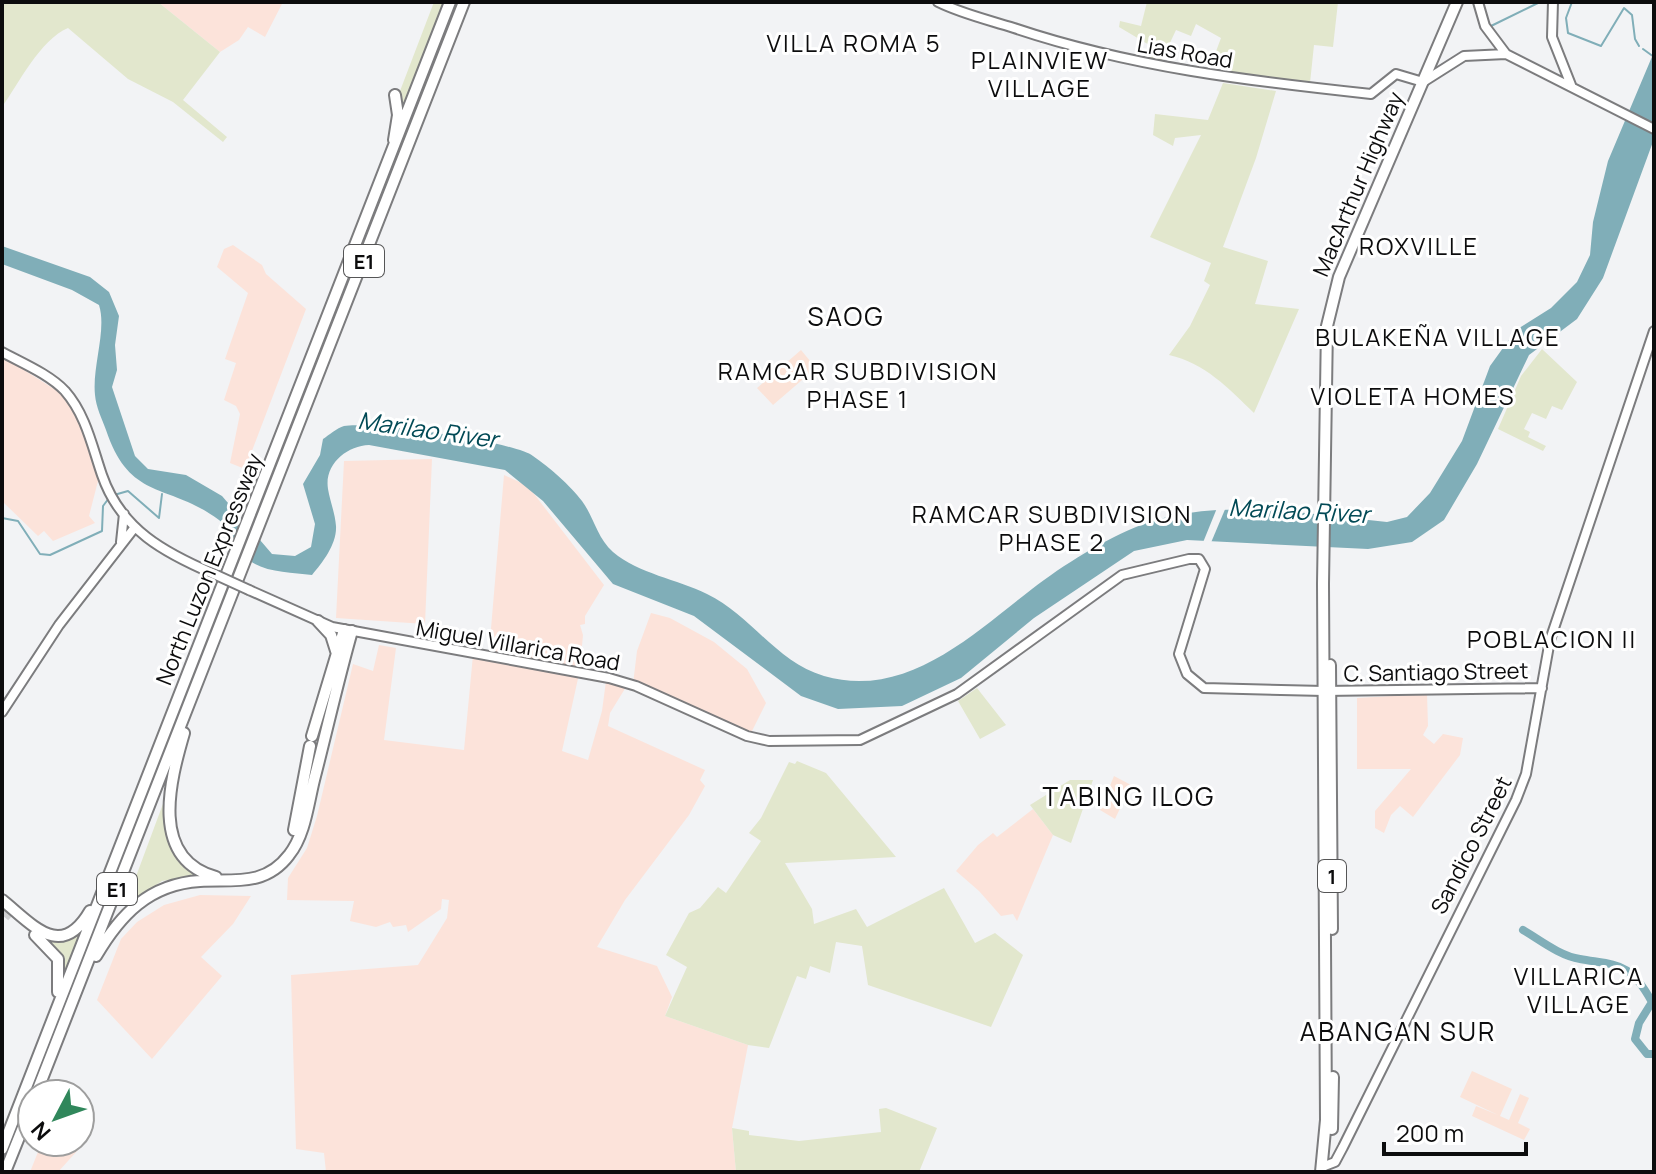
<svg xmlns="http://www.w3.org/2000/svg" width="1656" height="1174" viewBox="0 0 1656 1174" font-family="Manrope,sans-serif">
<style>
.industrial{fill:#fce3da}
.education{fill:#fbe3d8}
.green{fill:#e2e7cd}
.water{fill:#80aeb8}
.pier{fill:#f2f3f5}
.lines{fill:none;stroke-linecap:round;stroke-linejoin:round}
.stream{stroke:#80aeb8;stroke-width:2}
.river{stroke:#80aeb8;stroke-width:8}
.highway-tunnel{stroke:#d0d0d2;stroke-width:10;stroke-dasharray:10 5;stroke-linecap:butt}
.secondary-casing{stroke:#7c7c7e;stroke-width:12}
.highway-casing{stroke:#7c7c7e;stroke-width:14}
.secondary{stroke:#fff;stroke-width:8}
.highway{stroke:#fff;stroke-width:10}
.secondary-bridge-casing{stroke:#7c7c7e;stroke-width:12;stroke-linecap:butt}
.secondary-bridge{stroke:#fff;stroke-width:8}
.labels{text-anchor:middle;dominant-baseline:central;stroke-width:6;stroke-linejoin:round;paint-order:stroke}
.shield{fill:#fff;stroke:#555556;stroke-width:2}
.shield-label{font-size:20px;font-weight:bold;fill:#0c0c0d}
.street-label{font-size:22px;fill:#0c0c0d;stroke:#fff}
.neighbourhood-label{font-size:24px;letter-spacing:2px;fill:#0c0c0d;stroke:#fff}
.water-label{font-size:24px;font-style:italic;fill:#024a56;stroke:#fff}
.quarter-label{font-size:26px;letter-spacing:2px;fill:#0c0c0d;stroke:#fff}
</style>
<rect width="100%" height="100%" fill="#f2f3f5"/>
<path class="industrial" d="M158,2H283L265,37L248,27L239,40L220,52Z
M233,245L262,265L266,274L306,309L245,469L230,463L240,414L236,406L224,400L236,363L225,359L248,293L217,267L224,249Z
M2,356L62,394L81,421L98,481L89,516L95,523L53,541L44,531L38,536L3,502Z
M432,459L425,624L336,618L344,461Z
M504,475L528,486L604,585L585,616V624L580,625L583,635L580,667L489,652Z
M651,613L670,618L714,642L747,669L766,703L750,735L633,684L637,651Z
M379,645L396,648L384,740L464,750L473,655L579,674L562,751L588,760L602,711L606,681L626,687L610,713L608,726L705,770L700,780L705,786L689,815L625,900L597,947L657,966L672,997L665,1016L748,1045L732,1128L736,1172H326L324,1153L296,1149L291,975L418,965L447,918L449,900L442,899L441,909L408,932L406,925L393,927L390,922L376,927L350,921L354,901L287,900L288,878L307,848L317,816L353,664L373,671Z
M1427,694L1428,726L1423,735L1434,744L1443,734L1463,738L1460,755L1413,817L1400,806L1391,815L1384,833L1375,828V811L1411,769H1357V698Z
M1033,809L1053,835L1017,921L1013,914L1001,916L979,891L956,871L978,845L993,833L997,837Z
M200,895L251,896L233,924L201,957L222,976L152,1059L97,1000L121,939L137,922L164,905Z
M80,1136L87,1140L58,1172H30L42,1142H80Z"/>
<path class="education" d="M801,350L816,368L773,405L757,388Z
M1114,776L1131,785L1115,819L1100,810Z
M1472,1071L1512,1089L1500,1116L1509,1120L1520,1094L1529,1098L1518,1123L1530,1129L1524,1140L1472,1116L1476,1106L1498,1115L1460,1097Z"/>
<path class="green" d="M2,2H158L220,52L183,100L227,137L223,142L173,102L128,79L68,28C40,40 19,83 2,107Z
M434,2H444L402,112L400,91Z
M1147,2H1338L1333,47L1314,45L1310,83L1226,73L1231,61L1215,54L1221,38L1196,24L1191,36L1176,30L1161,62L1149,61L1151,46L1119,27L1120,21L1141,26Z
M1223,83L1276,91L1256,158L1223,247L1268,261L1255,304L1299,309L1254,413C1228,388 1205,363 1169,355L1190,326L1210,285L1204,281L1211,263L1150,237L1201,135L1175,138L1173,146L1153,135L1155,114L1208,120Z
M1542,349L1577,382L1562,410L1552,406L1546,419L1532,413L1524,429L1530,432L1528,437L1546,446L1543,451L1498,429L1521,376Z
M977,688L1006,725L980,739L958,701Z
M797,761L826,773L896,857L785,863L812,909L814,924L856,909L867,927L944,888L975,943L995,933L1023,955L991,1027L868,985L862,946L836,942L830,973L810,966L806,979L797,976L769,1048L748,1045L665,1016L687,967L666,955L689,913L700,908L718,887L726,893L761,841L749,833L761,818L789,762L795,764Z
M1070,780H1093L1071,843L1053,835L1030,805Z
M167,793C164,829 166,856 201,874L162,881L125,906Z
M89,917L62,984L60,956L50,940H66Z
M886,1108L937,1128L919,1172H736L732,1128L749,1131V1135L799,1141L881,1132L879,1109Z"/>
<path class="water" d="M1654,52V139L1603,278L1577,319L1529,355L1477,464L1444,520L1412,542L1368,549L1187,540L1134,551L1034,618L961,678L902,706L838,709L801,696L694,616L613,584L543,501L505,470L369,445C347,446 324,464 328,489C330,501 335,513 336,526C337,544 323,562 312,575C289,572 260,573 243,555C233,545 231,528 219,520C168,482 130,502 106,430C102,419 96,407 95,395C92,367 107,330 99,305L72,290L2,264V246L90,277L109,292L119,316L115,345L117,370L112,387L135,456L148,469L186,475L222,496L272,554L295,556L311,547L315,524L303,484L320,455L323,439C329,435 337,428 344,426C370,421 513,441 533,456C549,467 571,486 582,501C594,517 597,538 613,552C639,574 677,579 707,594C751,615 776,662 824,676C906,700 973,634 1032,589C1063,565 1105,539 1141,525C1217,496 1310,515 1387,522L1407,517L1430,493L1462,441L1490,366L1516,330L1551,308L1577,282L1590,255L1593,222L1608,161Z"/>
<path class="pier" d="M1226,507L1210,545H1202L1217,508Z"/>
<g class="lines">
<path class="stream" d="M1572,2L1566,18L1568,33L1601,46L1624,8L1632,15L1635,39L1639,46
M1491,26L1540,2
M1643,49L1654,57
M114,495L128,491L159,518L162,494
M2,518L18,521L40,554L50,555L102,531L103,506L109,498"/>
<path class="river" d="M1523,930C1540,940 1560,956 1580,959C1620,966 1630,962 1652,1002L1639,1023L1635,1039L1647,1054H1654"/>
<path class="highway-tunnel" d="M4,910L12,917"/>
<g class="secondary-casing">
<path id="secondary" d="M938,2C962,14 989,20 1014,28C1130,67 1249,81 1371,94L1396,74L1423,82L1464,56L1506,54L1654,129
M1478,2L1485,26L1506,54
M1553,2L1552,37L1571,85
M2,352C22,363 49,374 65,391C86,415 92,446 102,475C121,530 165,553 214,574
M121,542L124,514
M249,590L332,627L609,678L636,686L747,736L769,741L860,740L957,694L1122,575L1189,559H1199L1205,569L1179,654L1187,674L1204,688L1324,691L1542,688
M2,712L59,625L135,527
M1322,1167L1335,1162L1343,1147L1516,800L1526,774L1550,640L1654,331"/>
</g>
<g class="highway-casing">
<path id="highway" d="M394,140L398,115L395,95
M318,621L331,635L337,654
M1330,665L1332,929
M184,733C170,781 149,859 216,877
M312,736L344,630
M294,830L310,746
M2,900C33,925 61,961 90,911
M35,935L58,959V992
M96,956C120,915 149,884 200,881C233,879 265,887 289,855C305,835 308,804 314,780C327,730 338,680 352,631
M36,1094L464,2
M1332,1129L1333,1077
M2,1149L450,2
M5,1172L32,1105
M1321,1172L1326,1120L1323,584L1327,326L1339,277L1457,2"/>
</g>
<use href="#secondary" class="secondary"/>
<use href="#highway" class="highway"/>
<g class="secondary-bridge-casing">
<path id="secondary-bridge" d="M214,574L249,590"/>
</g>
<use href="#secondary-bridge" class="secondary-bridge"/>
</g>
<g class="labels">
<g class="shield">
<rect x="344" y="245" width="40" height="32" rx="6"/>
<rect x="1318" y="860" width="28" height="32" rx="6"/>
<rect x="97" y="873" width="40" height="32" rx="6"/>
</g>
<g class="shield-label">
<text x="364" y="261">E1</text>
<text x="1332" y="876">1</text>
<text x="117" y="889">E1</text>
</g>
<g class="street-label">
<text transform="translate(1185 52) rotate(10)">Lias Road</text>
<text transform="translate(1358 184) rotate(-67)">MacArthur Highway</text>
<text transform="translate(209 569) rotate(-68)">North Luzon Expressway</text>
<text transform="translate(518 645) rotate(10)">Miguel Villarica Road</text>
<text transform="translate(1436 672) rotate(-1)">C. Santiago Street</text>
<text transform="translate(1471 845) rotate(-63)">Sandico Street</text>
</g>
<g class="neighbourhood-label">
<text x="854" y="42">VILLA ROMA 5</text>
<text x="1040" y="59">PLAINVIEW<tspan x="1040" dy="28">VILLAGE</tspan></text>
<text x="1419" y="245">ROXVILLE</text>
<text x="1438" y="336">BULAKEÑA VILLAGE</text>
<text x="858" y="370">RAMCAR SUBDIVISION<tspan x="858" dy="28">PHASE 1</tspan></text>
<text x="1413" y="395">VIOLETA HOMES</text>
<text x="1052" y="513">RAMCAR SUBDIVISION<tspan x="1052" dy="28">PHASE 2</tspan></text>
<text x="1552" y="638">POBLACION II</text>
<text x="1579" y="975">VILLARICA<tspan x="1579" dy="28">VILLAGE</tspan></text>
</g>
<g class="water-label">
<text transform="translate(428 429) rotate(8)">Marilao River</text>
<text transform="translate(1299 510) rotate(3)">Marilao River</text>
</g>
<g class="quarter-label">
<text x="846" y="316">SAOG</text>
<text x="1129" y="796">TABING ILOG</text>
<text x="1398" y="1031">ABANGAN SUR</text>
</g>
</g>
<rect width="1656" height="1174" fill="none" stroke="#0c0c0d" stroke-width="8"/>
<g transform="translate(56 1118) rotate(229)"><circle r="38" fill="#ffffff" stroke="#9e9e9e" stroke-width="2"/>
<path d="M0-6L14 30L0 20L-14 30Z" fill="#30875b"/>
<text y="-12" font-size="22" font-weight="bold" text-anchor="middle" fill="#0c0c0d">N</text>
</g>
<path d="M1384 1142v12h142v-12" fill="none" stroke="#0c0c0d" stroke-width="4"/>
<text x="1396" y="1142" font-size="24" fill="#0c0c0d" stroke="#ffffff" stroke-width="6" paint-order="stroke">200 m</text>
</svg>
